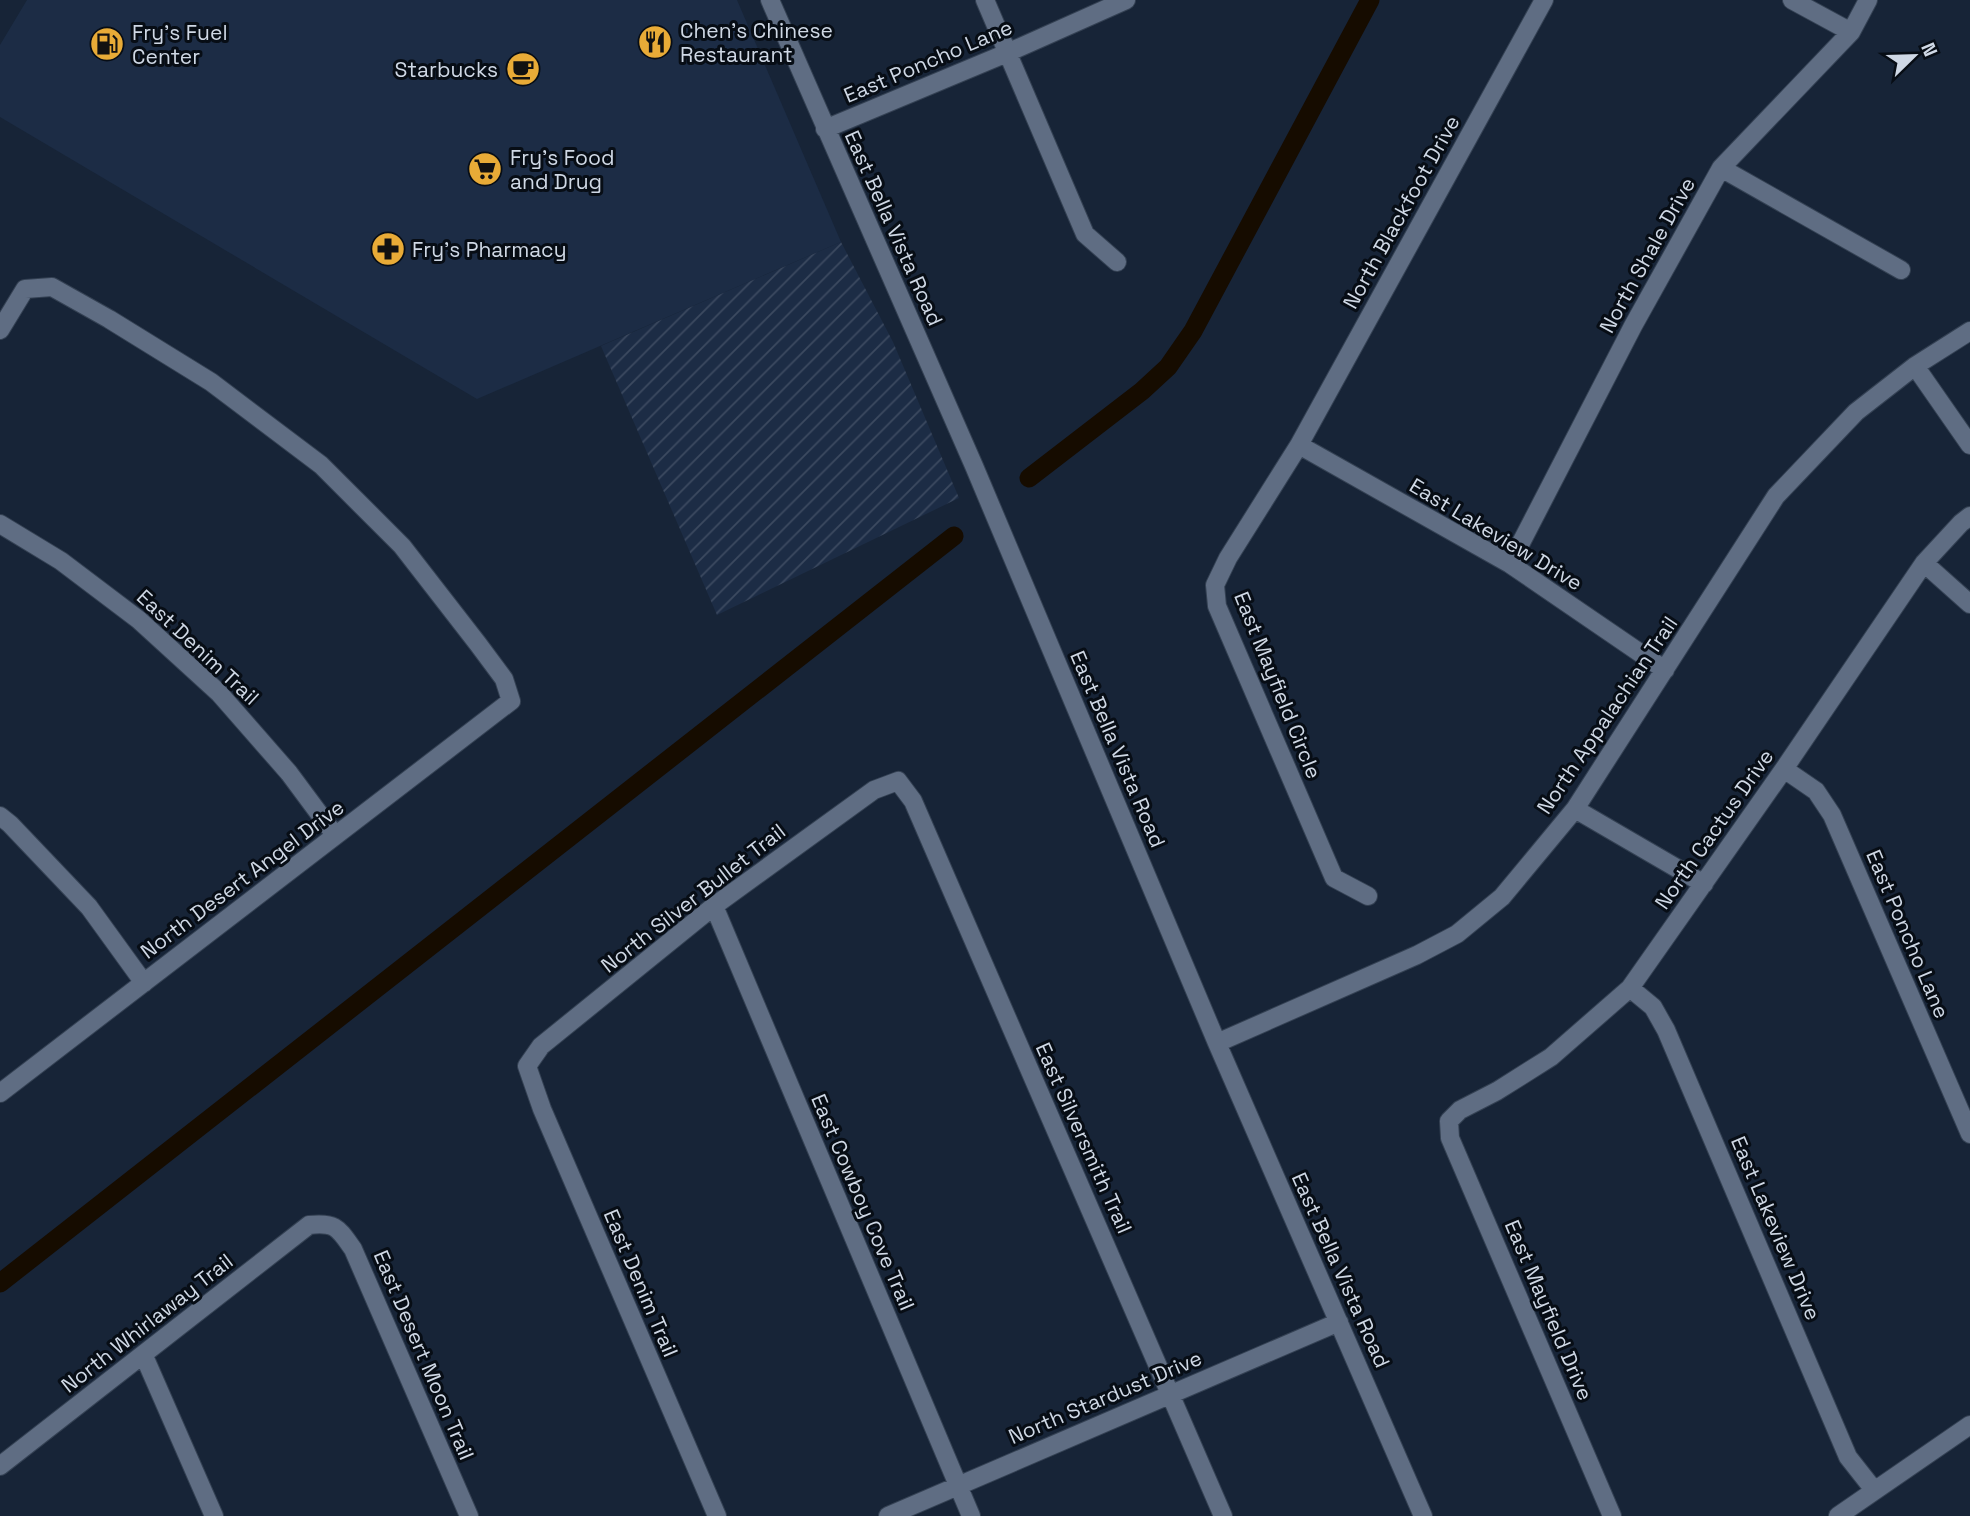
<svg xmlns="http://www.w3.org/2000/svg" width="1970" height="1516" viewBox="0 0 1970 1516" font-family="'Space Grotesk',sans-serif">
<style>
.built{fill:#1c2c45}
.industrial{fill:url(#industrial-furrows)}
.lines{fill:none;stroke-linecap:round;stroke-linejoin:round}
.canal{stroke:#160c00;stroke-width:19}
.minor-casing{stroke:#344153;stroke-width:20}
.minor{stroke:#5f6d83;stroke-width:18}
.labels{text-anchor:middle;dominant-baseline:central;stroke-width:6;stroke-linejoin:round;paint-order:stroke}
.poi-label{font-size:21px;fill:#cfd8e5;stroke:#070d15;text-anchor:start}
.street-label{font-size:21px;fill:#cfd8e5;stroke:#070d15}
</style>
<defs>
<pattern id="industrial-furrows" width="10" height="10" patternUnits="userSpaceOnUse" patternTransform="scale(1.75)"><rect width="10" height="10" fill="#1c2c45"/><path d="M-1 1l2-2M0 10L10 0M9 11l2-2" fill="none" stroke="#3c4a60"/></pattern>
</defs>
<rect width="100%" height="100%" fill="#172437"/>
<path class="built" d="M27,0H737L841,242L477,399L0,117V45Z"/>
<path class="industrial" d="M841,242L893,342L959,498L717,615L601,346Z"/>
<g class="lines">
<path class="canal" d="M1029,478L1142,391L1168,367L1193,331L1370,0
M0,1283L954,536"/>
<g class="minor-casing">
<path id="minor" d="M770,0L974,466L1217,1043L1423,1516
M985,0L1085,234L1117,262
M1792,0L1851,32
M825,129L1007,53L1126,0
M1721,168L1901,270
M0,330L25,289L52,287L109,319L211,382L321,465L402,546L478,644L504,679L511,701L0,1093
M1915,366L1970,445
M1299,445L1510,564L1665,670
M0,524L61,561L139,620L219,693L289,773L335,835
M1924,563L1970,604
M1510,564L1633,326L1721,168L1851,32L1868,0
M1784,769L1816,791L1832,815L1970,1134
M1575,809L1704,884
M0,816L10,824L89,907L144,983
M1368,896L1334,878L1217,606L1215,585L1228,558L1299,445L1544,0
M714,906L971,1516
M1630,988L1653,1007L1666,1030L1848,1457L1874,1490
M1217,1043L1417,955L1457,934L1502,897L1575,809L1776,496L1856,412L1915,366L1970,331
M144,1356L214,1516
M0,1466L309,1225C336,1222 338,1228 353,1249L469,1516
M717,1516L542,1109L527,1066L541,1046L714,906L874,790L898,781L913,801L1223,1516
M888,1516L1339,1322
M1612,1516L1450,1138L1449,1121L1460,1110L1497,1091L1551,1057L1630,988L1784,769L1924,563L1961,523L1970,516
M1838,1516L1970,1425"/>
</g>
<use href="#minor" class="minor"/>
</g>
<defs>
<g id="restaurant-disc" transform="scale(1.75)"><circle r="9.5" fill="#e8ab37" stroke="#070d15"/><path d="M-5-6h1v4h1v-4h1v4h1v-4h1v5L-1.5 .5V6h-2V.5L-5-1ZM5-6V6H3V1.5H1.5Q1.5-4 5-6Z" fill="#111"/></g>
<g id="fuel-disc" transform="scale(1.75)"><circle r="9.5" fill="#e8ab37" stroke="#070d15"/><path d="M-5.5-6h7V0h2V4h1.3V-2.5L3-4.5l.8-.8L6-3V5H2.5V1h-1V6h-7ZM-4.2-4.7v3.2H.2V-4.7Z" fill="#111"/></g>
<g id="cafe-disc" transform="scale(1.75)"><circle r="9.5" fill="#e8ab37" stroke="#070d15"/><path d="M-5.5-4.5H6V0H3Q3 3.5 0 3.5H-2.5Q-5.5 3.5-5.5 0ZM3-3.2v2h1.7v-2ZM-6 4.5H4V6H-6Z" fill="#111"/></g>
<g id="supermarket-disc" transform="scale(1.75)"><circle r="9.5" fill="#e8ab37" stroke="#070d15"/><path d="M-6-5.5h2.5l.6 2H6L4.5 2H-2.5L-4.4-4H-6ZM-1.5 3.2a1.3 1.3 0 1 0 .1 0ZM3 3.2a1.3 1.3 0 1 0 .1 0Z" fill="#111"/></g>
<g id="pharmacy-disc" transform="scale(1.75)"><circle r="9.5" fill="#e8ab37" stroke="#070d15"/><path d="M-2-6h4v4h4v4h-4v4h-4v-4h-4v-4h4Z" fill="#111"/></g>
</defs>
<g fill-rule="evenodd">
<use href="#restaurant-disc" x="655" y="42"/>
<use href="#fuel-disc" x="107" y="44"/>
<use href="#cafe-disc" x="523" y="69"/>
<use href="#supermarket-disc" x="485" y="169"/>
<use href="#pharmacy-disc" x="388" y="249"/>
</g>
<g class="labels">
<g class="poi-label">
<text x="680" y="30">Chen's Chinese<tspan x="680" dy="24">Restaurant</tspan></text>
<text x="132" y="32">Fry's Fuel<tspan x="132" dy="24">Center</tspan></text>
<text x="498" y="69" text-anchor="end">Starbucks</text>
<text x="510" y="157">Fry's Food<tspan x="510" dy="24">and Drug</tspan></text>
<text x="412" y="249">Fry's Pharmacy</text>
</g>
<g class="street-label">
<text transform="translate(928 61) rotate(-23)">East Poncho Lane</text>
<text transform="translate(1401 212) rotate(-61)">North Blackfoot Drive</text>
<text transform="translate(894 228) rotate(66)">East Bella Vista Road</text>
<text transform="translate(1647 255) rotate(-61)">North Shale Drive</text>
<text transform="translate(1496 534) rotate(31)">East Lakeview Drive</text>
<text transform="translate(198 647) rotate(43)">East Denim Trail</text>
<text transform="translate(1278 685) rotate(68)">East Mayfield Circle</text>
<text transform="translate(1607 715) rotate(-56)">North Appalachian Trail</text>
<text transform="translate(1118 749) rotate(67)">East Bella Vista Road</text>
<text transform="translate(1714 829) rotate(-55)">North Cactus Drive</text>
<text transform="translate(242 879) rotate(-37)">North Desert Angel Drive</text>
<text transform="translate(693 898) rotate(-38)">North Silver Bullet Trail</text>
<text transform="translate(1908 934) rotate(67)">East Poncho Lane</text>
<text transform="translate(1084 1138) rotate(66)">East Silversmith Trail</text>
<text transform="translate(863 1202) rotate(67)">East Cowboy Cove Trail</text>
<text transform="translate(1776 1228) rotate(67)">East Lakeview Drive</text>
<text transform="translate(1341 1270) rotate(66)">East Bella Vista Road</text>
<text transform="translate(641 1283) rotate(67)">East Denim Trail</text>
<text transform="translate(1549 1310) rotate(67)">East Mayfield Drive</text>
<text transform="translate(147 1323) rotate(-38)">North Whirlaway Trail</text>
<text transform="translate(424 1355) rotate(67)">East Desert Moon Trail</text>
<text transform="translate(1105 1397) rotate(-23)">North Stardust Drive</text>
</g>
</g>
<g transform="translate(1914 56) rotate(67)" stroke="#070d15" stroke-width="5" paint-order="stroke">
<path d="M0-5L12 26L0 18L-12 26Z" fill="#cfd8e5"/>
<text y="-10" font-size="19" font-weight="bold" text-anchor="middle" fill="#cfd8e5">N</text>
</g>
</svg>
